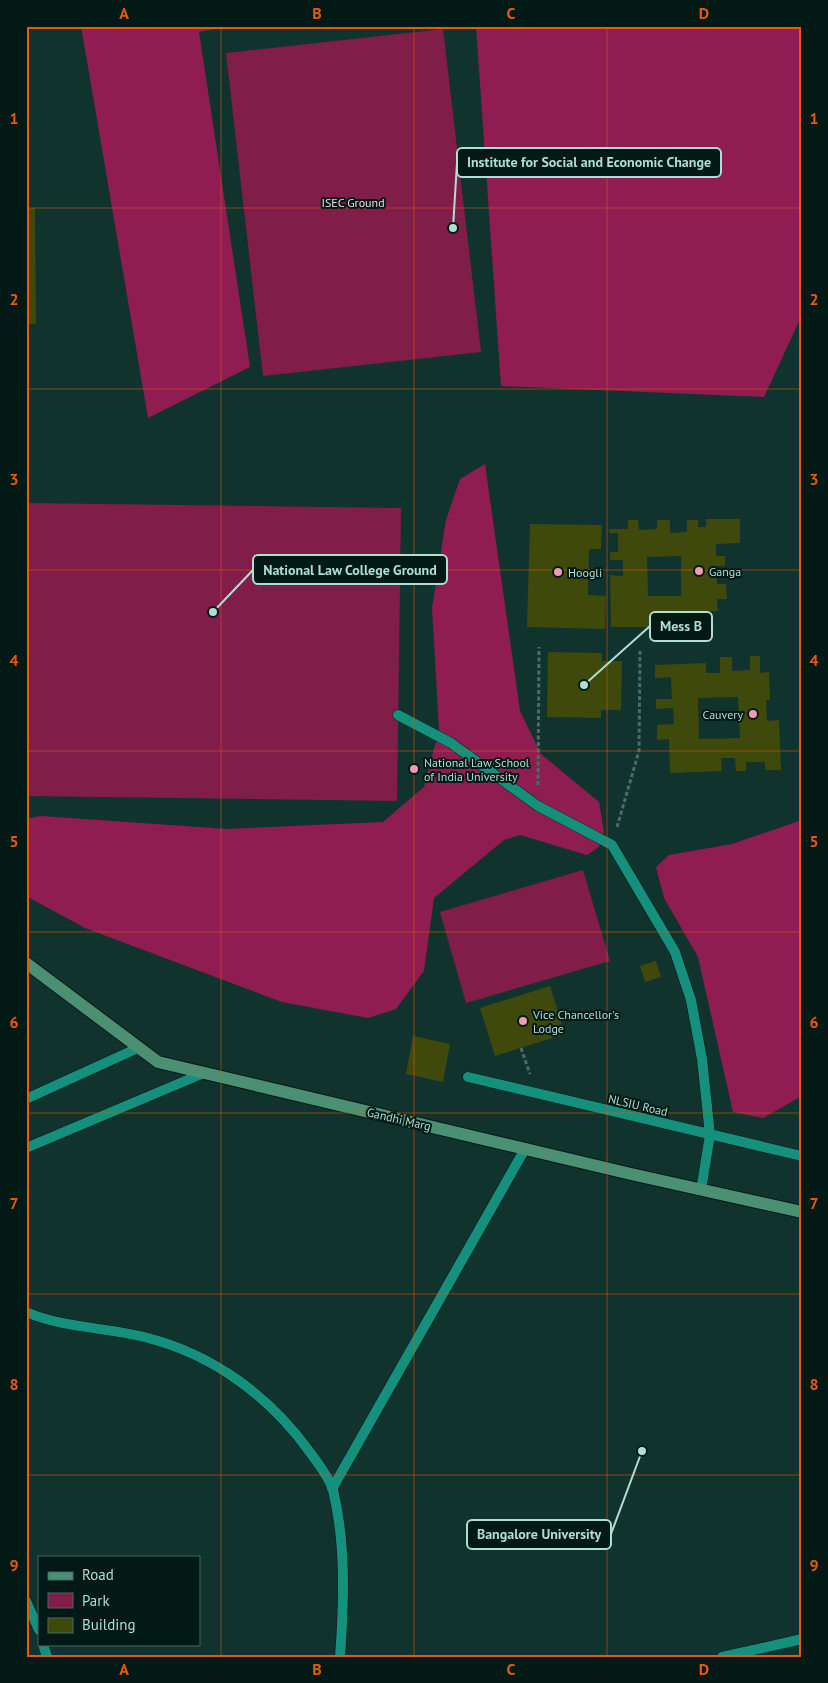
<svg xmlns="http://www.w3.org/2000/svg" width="828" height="1683" viewBox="0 0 828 1683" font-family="'PT Sans',sans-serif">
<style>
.green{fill:#811d49}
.forest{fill:#8f1d51}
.building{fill:#3f490b;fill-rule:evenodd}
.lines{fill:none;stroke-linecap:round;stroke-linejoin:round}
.service-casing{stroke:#0a1815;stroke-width:11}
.secondary-casing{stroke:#0a1815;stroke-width:14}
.path{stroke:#486f67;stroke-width:3;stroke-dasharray:4 2.5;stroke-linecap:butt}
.service{stroke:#14907c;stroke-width:10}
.secondary{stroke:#4c9074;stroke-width:12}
.grid{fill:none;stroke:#e8590c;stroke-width:1;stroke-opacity:0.55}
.poi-dot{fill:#f09ab6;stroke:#031915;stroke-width:2}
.labels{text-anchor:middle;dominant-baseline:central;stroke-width:4;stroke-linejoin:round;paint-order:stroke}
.park-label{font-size:12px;fill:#f6d7e0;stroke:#031915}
.poi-label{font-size:12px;fill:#afded3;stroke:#031915;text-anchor:start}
.street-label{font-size:12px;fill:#afded3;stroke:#031915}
.leader{fill:none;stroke:#afded3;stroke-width:2}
.callout-dot{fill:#afded3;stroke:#031915;stroke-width:2}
.callout{fill:#031915;stroke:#afded3;stroke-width:2}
.callout-label{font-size:14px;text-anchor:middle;font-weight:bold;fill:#afded3}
.neatline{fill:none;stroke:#e8590c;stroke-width:2}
.grid-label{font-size:16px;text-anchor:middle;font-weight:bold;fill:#e8590c}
</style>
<rect width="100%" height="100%" fill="#11332d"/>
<path class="green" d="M443,29L481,352L263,376L226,53Z
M26,503L401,508L397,801L26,796Z
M583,870L610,961L466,1003L440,912Z"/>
<path class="forest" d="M81,26H231L199,32L250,367L148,418Z
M476,26H802V315L764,397L501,386Z
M485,464L520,711L541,754L599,802L604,832L599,847L587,855L520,835L504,840L434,898L424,971L396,1009L368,1018L282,1002L85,928L26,896V819L41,816L227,829L383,822L424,787L439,730L432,608L446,520L460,479Z
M802,820V1096L763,1118L733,1112L698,957L664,898L656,867L669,855L732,844Z"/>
<path class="building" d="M26,208H35L36,324H26Z
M706,519H740V543L716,544V556H725V566H716L717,584H726L727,599H717L718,611H707L708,626H700L699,618H677V626H670V615H652L653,627H611L610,575L623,576V560H610V552H618V533H609V529H628V520H638L639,530L657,529V520H670V533L687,532V520H698V527H706ZM681,556V596H648L647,557Z
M530,524L602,525L601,549H589L588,595L606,596L605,629L527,627Z
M548,652L602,653V661H622L621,710H601V718L547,717Z
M750,656H760V673L769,672L770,700H766L767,721L779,720L781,770H765V762H746V771H736L735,758H721L722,771L670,773L669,739L657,740V725L674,724L673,708L656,709V699H672L671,677L655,678V665L706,663V673H720V657H732V671L750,670ZM738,697L740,738L699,739L698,698Z
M656,961L661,977L645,982L640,966Z
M550,986L565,1034L495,1056L480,1008Z
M413,1036L450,1044L443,1082L406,1074Z"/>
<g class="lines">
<g class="service-casing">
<path id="service" d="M398,715L451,743L538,806L612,845L675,952L691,1000L702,1059L710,1135L701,1190
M468,1077L802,1156
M26,1099L138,1048
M26,1148L204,1073
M26,1312C66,1329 107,1327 148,1338C214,1355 270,1397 309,1451C317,1462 329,1477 333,1490C346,1543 344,1603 340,1657
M332,1489L525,1149
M26,1601L39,1630
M43,1644L47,1657
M722,1657L802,1639"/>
</g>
<g class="secondary-casing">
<path id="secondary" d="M26,963L158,1062L631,1174L802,1212"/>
</g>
<path class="path" d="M538,785L539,647
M617,827L639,751L640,651
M521,1048L530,1074"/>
<use href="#service" class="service"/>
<use href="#secondary" class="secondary"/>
</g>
<path class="grid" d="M221,26V1657M414,26V1657M607,26V1657M26,208H802M26,389H802M26,570H802M26,751H802M26,932H802M26,1113H802M26,1294H802M26,1475H802"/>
<g class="poi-dot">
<circle cx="699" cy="571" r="5"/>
<circle cx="558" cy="572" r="5"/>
<circle cx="753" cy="714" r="5"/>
<circle cx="414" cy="769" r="5"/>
<circle cx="523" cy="1021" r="5"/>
</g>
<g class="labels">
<g class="park-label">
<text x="353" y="202">ISEC Ground</text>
</g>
<g class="poi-label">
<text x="709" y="571">Ganga</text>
<text x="568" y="572">Hoogli</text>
<text x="743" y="714" text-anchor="end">Cauvery</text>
<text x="424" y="762">National Law School<tspan x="424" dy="14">of India University</tspan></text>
<text x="533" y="1014">Vice Chancellor's<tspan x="533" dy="14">Lodge</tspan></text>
</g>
<g class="street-label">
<text transform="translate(638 1105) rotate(13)">NLSIU Road</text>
<text transform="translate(399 1119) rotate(13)">Gandhi Marg</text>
</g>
</g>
<path class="leader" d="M453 228L457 163M213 612L253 570M584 685L650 626M642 1451L611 1534"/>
<g class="callout-dot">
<circle cx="453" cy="228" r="5"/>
<circle cx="213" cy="612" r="5"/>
<circle cx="584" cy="685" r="5"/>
<circle cx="642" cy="1451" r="5"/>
</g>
<g class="callout">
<rect x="457" y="148" width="264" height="29" rx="5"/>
<rect x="253" y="555" width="194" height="29" rx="5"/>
<rect x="650" y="612" width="62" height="29" rx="5"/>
<rect x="467" y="1520" width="144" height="29" rx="5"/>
</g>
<g class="callout-label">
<text x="589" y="167">Institute for Social and Economic Change</text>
<text x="350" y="575">National Law College Ground</text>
<text x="681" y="631">Mess B</text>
<text x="539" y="1539">Bangalore University</text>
</g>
<rect width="828" height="1683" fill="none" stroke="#031915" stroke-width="55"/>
<rect x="38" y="1556" width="162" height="90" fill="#031915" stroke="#486861"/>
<rect x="48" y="1572" width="25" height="8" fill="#4c9074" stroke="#486861"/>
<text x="82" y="1580" font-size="15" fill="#afded3">Road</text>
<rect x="48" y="1593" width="25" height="15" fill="#811d49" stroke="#486861"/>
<text x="82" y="1606" font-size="15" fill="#afded3">Park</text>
<rect x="48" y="1618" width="25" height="15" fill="#3f490b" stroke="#486861"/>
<text x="82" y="1630" font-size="15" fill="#afded3">Building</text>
<rect x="28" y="28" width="772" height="1628" class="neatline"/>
<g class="grid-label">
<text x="124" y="19">A</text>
<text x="317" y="19">B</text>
<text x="511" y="19">C</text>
<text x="704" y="19">D</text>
<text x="14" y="124">1</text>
<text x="814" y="124">1</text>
<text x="14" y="305">2</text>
<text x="814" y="305">2</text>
<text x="14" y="485">3</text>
<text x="814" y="485">3</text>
<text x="14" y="666">4</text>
<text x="814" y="666">4</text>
<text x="14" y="847">5</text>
<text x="814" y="847">5</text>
<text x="14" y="1028">6</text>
<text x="814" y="1028">6</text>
<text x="14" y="1209">7</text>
<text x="814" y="1209">7</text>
<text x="14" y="1390">8</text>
<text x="814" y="1390">8</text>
<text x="14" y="1571">9</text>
<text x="814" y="1571">9</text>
<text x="124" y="1675">A</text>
<text x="317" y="1675">B</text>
<text x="511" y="1675">C</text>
<text x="704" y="1675">D</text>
</g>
</svg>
